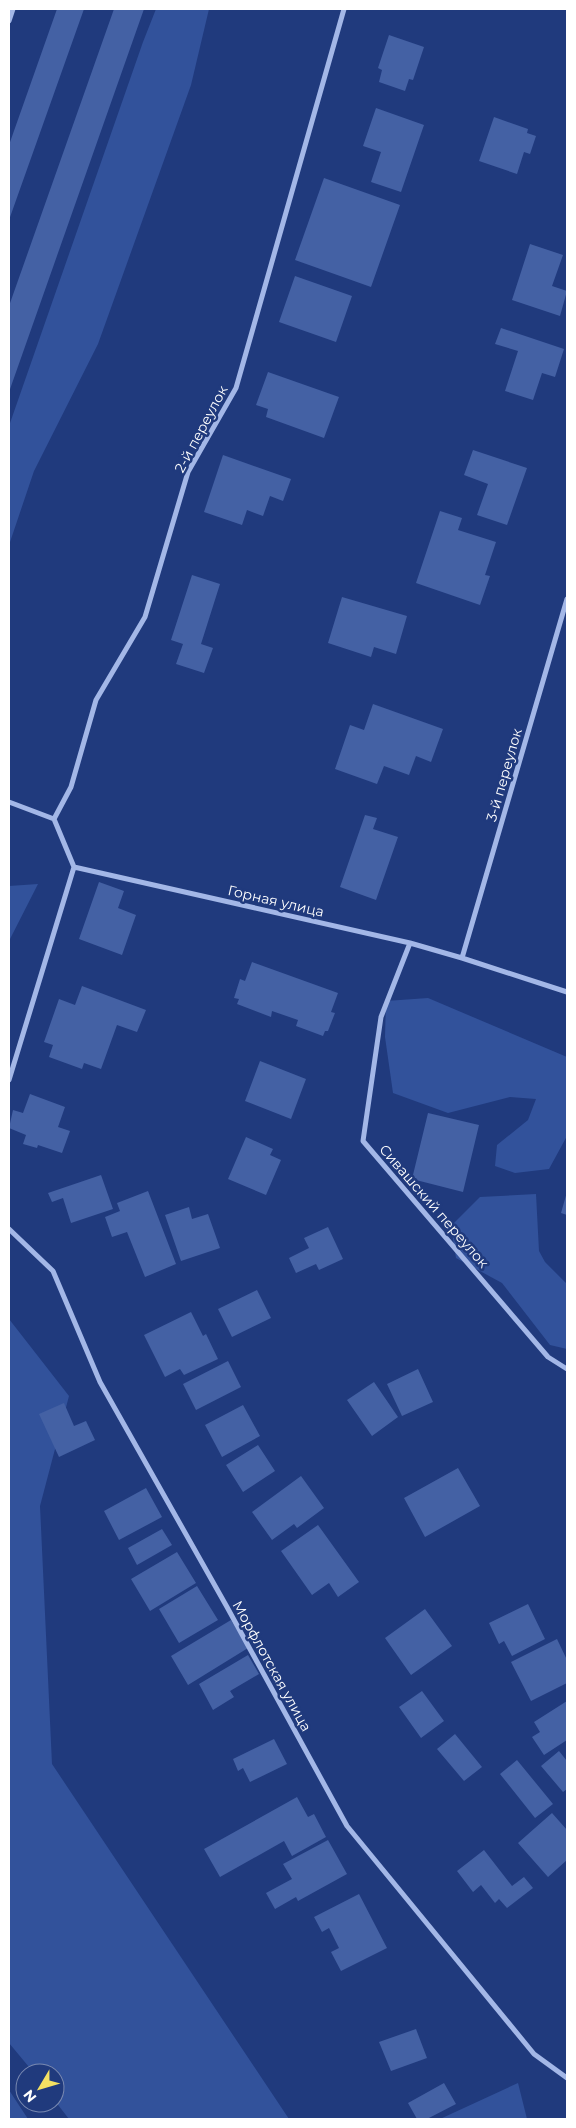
<svg xmlns="http://www.w3.org/2000/svg" width="576" height="2128" viewBox="0 0 576 2128" font-family="Montserrat,sans-serif">
<style>
.green{fill:#32529b}
.building{fill:#4461a4}
.lines{fill:none;stroke-linecap:round;stroke-linejoin:round}
.street{stroke:#a3b7e7;stroke-width:5}
.labels{text-anchor:middle;dominant-baseline:central;stroke-width:5;stroke-linejoin:round;paint-order:stroke}
.street-label{font-size:14px;fill:#fff;stroke:#203a7d}
</style>
<rect width="100%" height="100%" fill="#203a7d"/>
<path class="green" d="M156,9H209L191,85L98,344L34,471L9,545V426L143,42Z
M38,884L9,941V886Z
M428,998L567,1057V1136L549,1169L515,1173L495,1166L497,1145L528,1120L536,1099L510,1097L448,1113L393,1093L385,1037L386,1001Z
M536,1194L539,1251L545,1262L567,1284V1349L550,1345L502,1283L456,1258L451,1226L480,1197Z
M9,1319L69,1396L40,1506L52,1764L289,2119H69L55,2101V2073H34L9,2043Z
M518,2083L527,2119H440Z
M9,2090L28,2119H9Z"/>
<path class="building" d="M57,9H84L9,220V145Z
M114,9H144L9,392V306Z
M389,35L424,47L413,80L409,79L405,91L379,82L382,70L378,68Z
M376,108L424,125L401,192L371,182L381,152L363,146Z
M494,117L528,129L527,133L536,136L530,154L524,152L517,174L479,161Z
M324,178L400,205L371,287L295,260Z
M530,244L563,255L552,286L567,291L560,316L512,300Z
M295,276L352,296L336,342L279,322Z
M501,328L564,349L555,377L542,373L533,400L505,391L518,351L495,344Z
M268,372L339,397L324,438L266,417L268,409L256,405Z
M473,450L527,468L507,525L477,515L488,484L464,475Z
M223,455L291,479L283,501L270,496L263,516L247,510L242,525L204,512Z
M440,511L462,518L458,530L496,542L485,575L490,576L480,605L416,583Z
M192,575L220,584L201,644L213,648L204,673L176,664L183,644L171,640Z
M342,597L407,616L396,654L374,647L371,657L328,643Z
M373,704L443,729L431,762L416,756L409,775L384,766L377,784L335,769L350,725L364,730Z
M365,815L377,818L373,829L398,837L376,900L340,887Z
M99,882L124,891L118,908L136,915L122,955L79,939Z
M252,962L338,993L331,1012L335,1013L328,1031H325L323,1036L296,1026L298,1020L272,1011L271,1017L237,1004L239,999L234,998L240,979L245,981Z
M82,986L146,1010L137,1032L117,1025L101,1069L84,1063L82,1069L49,1057L53,1045L44,1042L59,999L75,1005Z
M260,1061L306,1079L291,1119L245,1101Z
M30,1094L65,1107L58,1127L70,1131L62,1153L38,1145L37,1148L23,1144L26,1135L9,1128L13,1110L23,1113Z
M428,1113L479,1125L463,1192L412,1179Z
M246,1137L273,1149L270,1155L281,1160L266,1195L228,1179Z
M101,1175L113,1209L71,1223L63,1198L52,1202L48,1193Z
M148,1191L176,1264L145,1277L127,1232L112,1237L105,1217L120,1211L117,1203Z
M567,1192V1215L561,1213Z
M189,1207L192,1219L208,1214L220,1248L181,1261L165,1215Z
M328,1227L343,1259L319,1270L316,1264L296,1273L289,1258L309,1248L304,1238Z
M257,1290L271,1318L232,1337L218,1309Z
M191,1312L203,1336L206,1334L218,1359L184,1375L180,1369L165,1377L144,1335Z
M228,1361L241,1387L196,1410L183,1384Z
M418,1369L433,1402L402,1416L387,1384Z
M374,1382L398,1417L372,1436L347,1400Z
M64,1403L74,1426L86,1421L95,1440L59,1457L39,1414Z
M243,1405L260,1436L222,1457L205,1425Z
M258,1445L275,1471L243,1492L226,1465Z
M458,1468L480,1506L425,1537L404,1498Z
M301,1476L324,1508L297,1528L294,1524L272,1540L252,1512Z
M146,1488L162,1517L119,1540L104,1511Z
M318,1525L359,1582L338,1597L329,1583L312,1595L281,1551Z
M162,1529L172,1545L137,1565L128,1548Z
M177,1552L196,1583L150,1611L131,1579Z
M197,1586L218,1620L179,1643L159,1609Z
M528,1604L545,1639L512,1656L504,1641L499,1644L489,1623Z
M425,1609L452,1646L411,1675L385,1638Z
M231,1620L248,1648L188,1685L171,1656Z
M557,1639L567,1660V1683L531,1701L511,1662Z
M248,1655L259,1674L230,1691L234,1697L213,1710L199,1684Z
M422,1691L444,1721L421,1738L399,1707Z
M567,1701V1740L544,1755L532,1737L540,1732L534,1722Z
M455,1734L482,1767L464,1781L437,1749Z
M274,1739L287,1764L250,1782L243,1768L238,1771L233,1759Z
M559,1751L567,1761V1789L563,1792L541,1766Z
M517,1760L553,1804L535,1818L500,1774Z
M297,1797L308,1817L314,1814L326,1837L292,1856L284,1841L220,1877L204,1849Z
M552,1813L567,1830V1860L548,1877L518,1843Z
M328,1840L347,1874L298,1901L296,1897L275,1909L266,1893L292,1879L283,1864Z
M484,1850L512,1886L524,1877L533,1888L507,1908L499,1899L495,1903L481,1885L473,1892L457,1871Z
M359,1894L387,1948L341,1971L331,1952L339,1948L329,1928L322,1932L314,1917Z
M416,2029L427,2058L391,2071L379,2042Z
M444,2083L456,2104L427,2119H417L408,2103Z"/>
<g class="lines">
<path class="street" d="M9,21L13,9
M9,802L54,819L74,867
M54,819L71,787L96,700L145,617L188,472L236,388L344,9
M74,867L410,943L462,958L567,992
M410,943L381,1017L363,1141L548,1357L567,1369
M462,958L567,599
M9,1080L74,867
M9,1229L53,1271L100,1382L227,1607L347,1826L534,2054L567,2078"/>
</g>
<g class="labels">
<g class="street-label">
<text transform="translate(201 429) rotate(-62)">2-й переулок</text>
<text transform="translate(504 775) rotate(-74)">3-й переулок</text>
<text transform="translate(276 901) rotate(13)">Горная улица</text>
<text transform="translate(434 1206) rotate(49)">Сивашский переулок</text>
<text transform="translate(272 1666) rotate(61)">Морфлотская улица</text>
</g>
</g>
<rect width="576" height="2128" fill="none" stroke="#ffffff" stroke-width="20"/>
<g transform="translate(40 2088) rotate(232)"><circle r="24" fill="#203a7d" stroke="#7989b1"/>
<path d="M0-4L9 19L0 12L-9 19Z" fill="#f4e163"/>
<text y="-8" font-size="14" font-weight="bold" text-anchor="middle" fill="#ffffff">N</text>
</g>
</svg>
